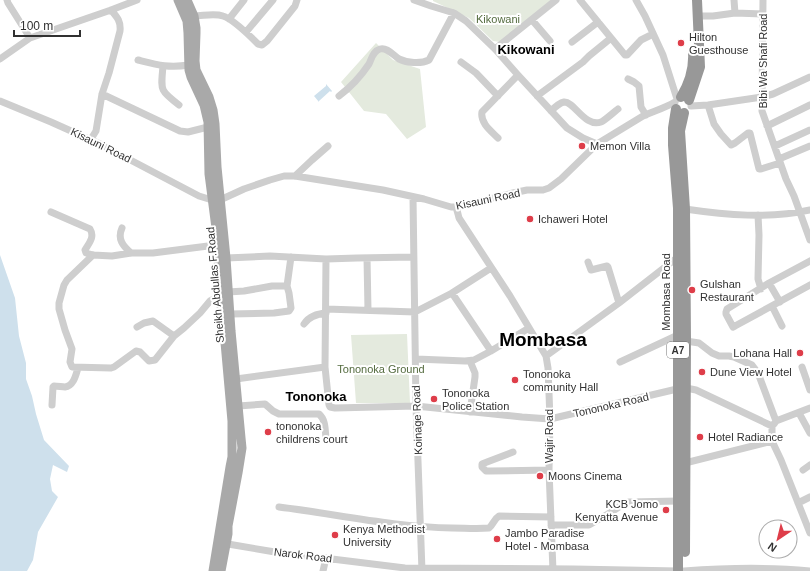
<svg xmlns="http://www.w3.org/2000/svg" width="810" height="571" viewBox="0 0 810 571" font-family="Arial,sans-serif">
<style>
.green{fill:#e4eade}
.water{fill:#cee0ec}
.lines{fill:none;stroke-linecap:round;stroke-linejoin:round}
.minor{stroke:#cecece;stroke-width:7}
.major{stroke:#a9a9a9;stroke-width:9}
.highway{stroke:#989898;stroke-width:10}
.poi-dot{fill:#de3d49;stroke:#fff;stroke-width:1.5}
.labels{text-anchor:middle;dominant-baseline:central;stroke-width:4;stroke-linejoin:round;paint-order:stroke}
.shield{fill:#fff;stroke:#6f6f6f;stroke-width:1}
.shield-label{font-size:10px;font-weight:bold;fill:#313131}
.park-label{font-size:11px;fill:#556c40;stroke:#fff}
.poi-label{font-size:11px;fill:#313131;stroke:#fff;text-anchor:start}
.street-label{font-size:11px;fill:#313131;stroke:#fff}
.quarter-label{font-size:13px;font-weight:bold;fill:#000;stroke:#fff}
.town-label{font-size:19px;font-weight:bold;fill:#000;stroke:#fff}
</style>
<rect width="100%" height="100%" fill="#fff"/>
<path class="green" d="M433,0H553L500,42L493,41L469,18L433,1Z
M376,43L393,60L420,69L426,127L407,139L386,114L364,111L341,82Z
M407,334L410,403H356L351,335Z"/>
<path class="water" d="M326,84L332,91L331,92L330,91L319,101V102L314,96L326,86Z
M0,255L15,298L19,336L26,363V379L32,396L36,414L44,440L69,466L67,472L53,465L50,479L52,491L58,497L38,532L33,560L27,571H0Z"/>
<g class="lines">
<path class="minor" d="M7,0L8,3L30,38
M414,0L431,6L454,13L466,21L495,49L518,75L567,128L583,138L597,144
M580,0L625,55H627L641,40L653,34
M636,0L645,16L663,55L677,99
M734,0L735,13
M763,0L762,111L786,179L794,196L810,240
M194,16C203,16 214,13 223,16C233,19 250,36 258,44L262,45L267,41L295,6L297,0
M698,16H713L735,13L763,14
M229,19L244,0
M532,20L550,41
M246,32L273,0
M572,42L598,22
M495,49L556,0
M0,59L30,38L111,10L137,0
M138,60C158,65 168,68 189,65
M461,62L476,73L498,96
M163,66C161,90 159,90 179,105
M628,79L634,82L639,86L641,107L646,115
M102,94L180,131L188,132L208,127
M339,96C351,87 361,76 369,64C372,58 373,51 380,49C387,47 393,55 399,59C407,63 421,64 429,60L454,13
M537,96L583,62L589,56L611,38
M0,101L51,122L100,144L199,196L212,200H220L244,189L270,180L284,176H295L383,190L424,199L451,207H456L513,193L527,190H543L549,188L561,179L597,144L643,116C654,111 665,108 675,102
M708,105L714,124L721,134L731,145L735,143L748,133H750L759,169H761L780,163
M691,106L708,105L762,97L773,94L810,77
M551,111C554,108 559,103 564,102C574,101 585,128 601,122C604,121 614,112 618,109
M767,126L810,105
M498,138C491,131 480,123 482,112L518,75
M91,139L96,131L102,94L109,73L120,31C121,21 117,17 111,10
M775,146L810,130
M779,159L810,146
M295,176L312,160L328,146
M413,197L416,406L422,571
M456,207L458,214L459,218L510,296L546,356L548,368L550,419L549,470L553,571
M685,209C726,215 769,219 810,210
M51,212L90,229C95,237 89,243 85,250L86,253L93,255L112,256L131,253H153L216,245
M758,215L759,235L758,279L761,289
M122,228C117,239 123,246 131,253
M93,255L67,280L64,285L59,303V309L65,330L72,349L70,362L72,367L111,368L114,367L136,351L140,352L149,361L155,360L174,336L184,328L200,313L210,301L220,296
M226,258L270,256L326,259L357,258L413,257
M367,258L368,310
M810,261L769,283L727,309L726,312V314L733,327L735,326L810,285
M588,262L591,270L607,266L608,267L619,303
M769,283L780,302
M287,286L291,257
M228,292L244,291L272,286H287L289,293L291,308L289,311L274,313L230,314
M452,293L491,351
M772,306L782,326
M326,309L415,312L452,293L491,268
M304,324C309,316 317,314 326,313
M137,327L144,323L153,321L174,336
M686,341L699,343L712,353L719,356H729L734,357L752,365L758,373L776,421
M546,356L619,303L678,257
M416,359L465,361L474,360L491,351L529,328
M620,362L678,335
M325,367L326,259
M802,367L810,390
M236,379L325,367L329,405L330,407L335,408L416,406L522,417L550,419L677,389L686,388L696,390L772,426
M52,405L53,387L54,386C58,386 62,387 65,387C74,386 76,374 78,368
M238,406L265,404L273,411L279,414H319C326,420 325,430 326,439
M470,412L475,377V373L470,361
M799,413L810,433
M774,424L776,421L810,408
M772,426V441L781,460L810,533
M513,452L487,462L482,464V467L486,471H490L549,470
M685,463L772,441
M803,470L810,465
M798,503L810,497
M279,507C336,514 394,527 452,528C464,528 477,529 489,528C493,525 494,519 499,516L551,517
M551,525H589L608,514L619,507L629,502L678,501
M222,543L275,552L405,568L574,569L678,571
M323,571L326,558
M684,571C725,568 769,567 810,571"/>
<path class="major" d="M178,0L187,21L188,33L189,70L191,77L204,105L208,122L209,174L216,228L220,296L224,331L232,421V457L230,467L213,571
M187,0L194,16L196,28V33L195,61L196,70L209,97L213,110L215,124L217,167L226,258L231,331L241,438L242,448L238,473L228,526V534L221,571"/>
<path class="highway" d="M681,97C689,84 694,67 693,52
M689,100L700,67L697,0
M676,109L673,128V145L678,208V571
M684,113L680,131L685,209L686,341L685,552"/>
</g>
<g class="poi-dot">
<circle cx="681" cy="43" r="4"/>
<circle cx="582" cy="146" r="4"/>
<circle cx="530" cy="219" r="4"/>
<circle cx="692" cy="290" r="4"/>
<circle cx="800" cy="353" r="4"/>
<circle cx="702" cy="372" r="4"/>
<circle cx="515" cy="380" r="4"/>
<circle cx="434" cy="399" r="4"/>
<circle cx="268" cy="432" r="4"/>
<circle cx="700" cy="437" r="4"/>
<circle cx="540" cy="476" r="4"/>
<circle cx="666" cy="510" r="4"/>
<circle cx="335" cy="535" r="4"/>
<circle cx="497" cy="539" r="4"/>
</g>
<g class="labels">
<rect class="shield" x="667" y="342" width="22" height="16" rx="3"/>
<g class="shield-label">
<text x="678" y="350">A7</text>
</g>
<g class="park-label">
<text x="498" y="19">Kikowani</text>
<text x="381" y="369">Tononoka Ground</text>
</g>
<g class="poi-label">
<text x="689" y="37">Hilton<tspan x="689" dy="13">Guesthouse</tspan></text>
<text x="590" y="146">Memon Villa</text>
<text x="538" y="219">Ichaweri Hotel</text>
<text x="700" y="284">Gulshan<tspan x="700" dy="13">Restaurant</tspan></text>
<text x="792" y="353" text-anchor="end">Lohana Hall</text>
<text x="710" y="372">Dune View Hotel</text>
<text x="523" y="374">Tononoka<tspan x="523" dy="13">community Hall</tspan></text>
<text x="442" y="393">Tononoka<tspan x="442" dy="13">Police Station</tspan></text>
<text x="276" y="426">tononoka<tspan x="276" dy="13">childrens court</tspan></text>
<text x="708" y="437">Hotel Radiance</text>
<text x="548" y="476">Moons Cinema</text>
<text x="658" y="504" text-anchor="end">KCB Jomo<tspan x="658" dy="13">Kenyatta Avenue</tspan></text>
<text x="343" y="529">Kenya Methodist<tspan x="343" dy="13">University</tspan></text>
<text x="505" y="533">Jambo Paradise<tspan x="505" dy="13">Hotel - Mombasa</tspan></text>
</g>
<g class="street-label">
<text transform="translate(763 61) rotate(-90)">Bibi Wa Shafi Road</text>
<text transform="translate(101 145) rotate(26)">Kisauni Road</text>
<text transform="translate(488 199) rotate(-12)">Kisauni Road</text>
<text transform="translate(215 285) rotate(-95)">Sheikh Abdullas F.Road</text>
<text transform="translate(666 292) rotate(-90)">Mombasa Road</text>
<text transform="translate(611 405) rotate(-13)">Tononoka Road</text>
<text transform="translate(417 420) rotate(-92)">Koinage Road</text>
<text transform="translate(549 436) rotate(-90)">Wajir Road</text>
<text transform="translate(303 555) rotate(7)">Narok Road</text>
</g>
<g class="quarter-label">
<text x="526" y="49">Kikowani</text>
<text x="316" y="396">Tononoka</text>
</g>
<g class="town-label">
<text x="543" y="339">Mombasa</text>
</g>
</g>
<g transform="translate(778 539) rotate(215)"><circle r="19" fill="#ffffff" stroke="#adadad"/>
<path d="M0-3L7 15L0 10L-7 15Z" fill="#de3d49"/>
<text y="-6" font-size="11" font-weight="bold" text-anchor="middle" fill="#313131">N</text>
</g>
<path d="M14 30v6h66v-6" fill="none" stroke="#313131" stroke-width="2"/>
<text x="20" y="30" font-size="12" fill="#313131" stroke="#ffffff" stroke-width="3" paint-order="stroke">100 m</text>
</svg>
